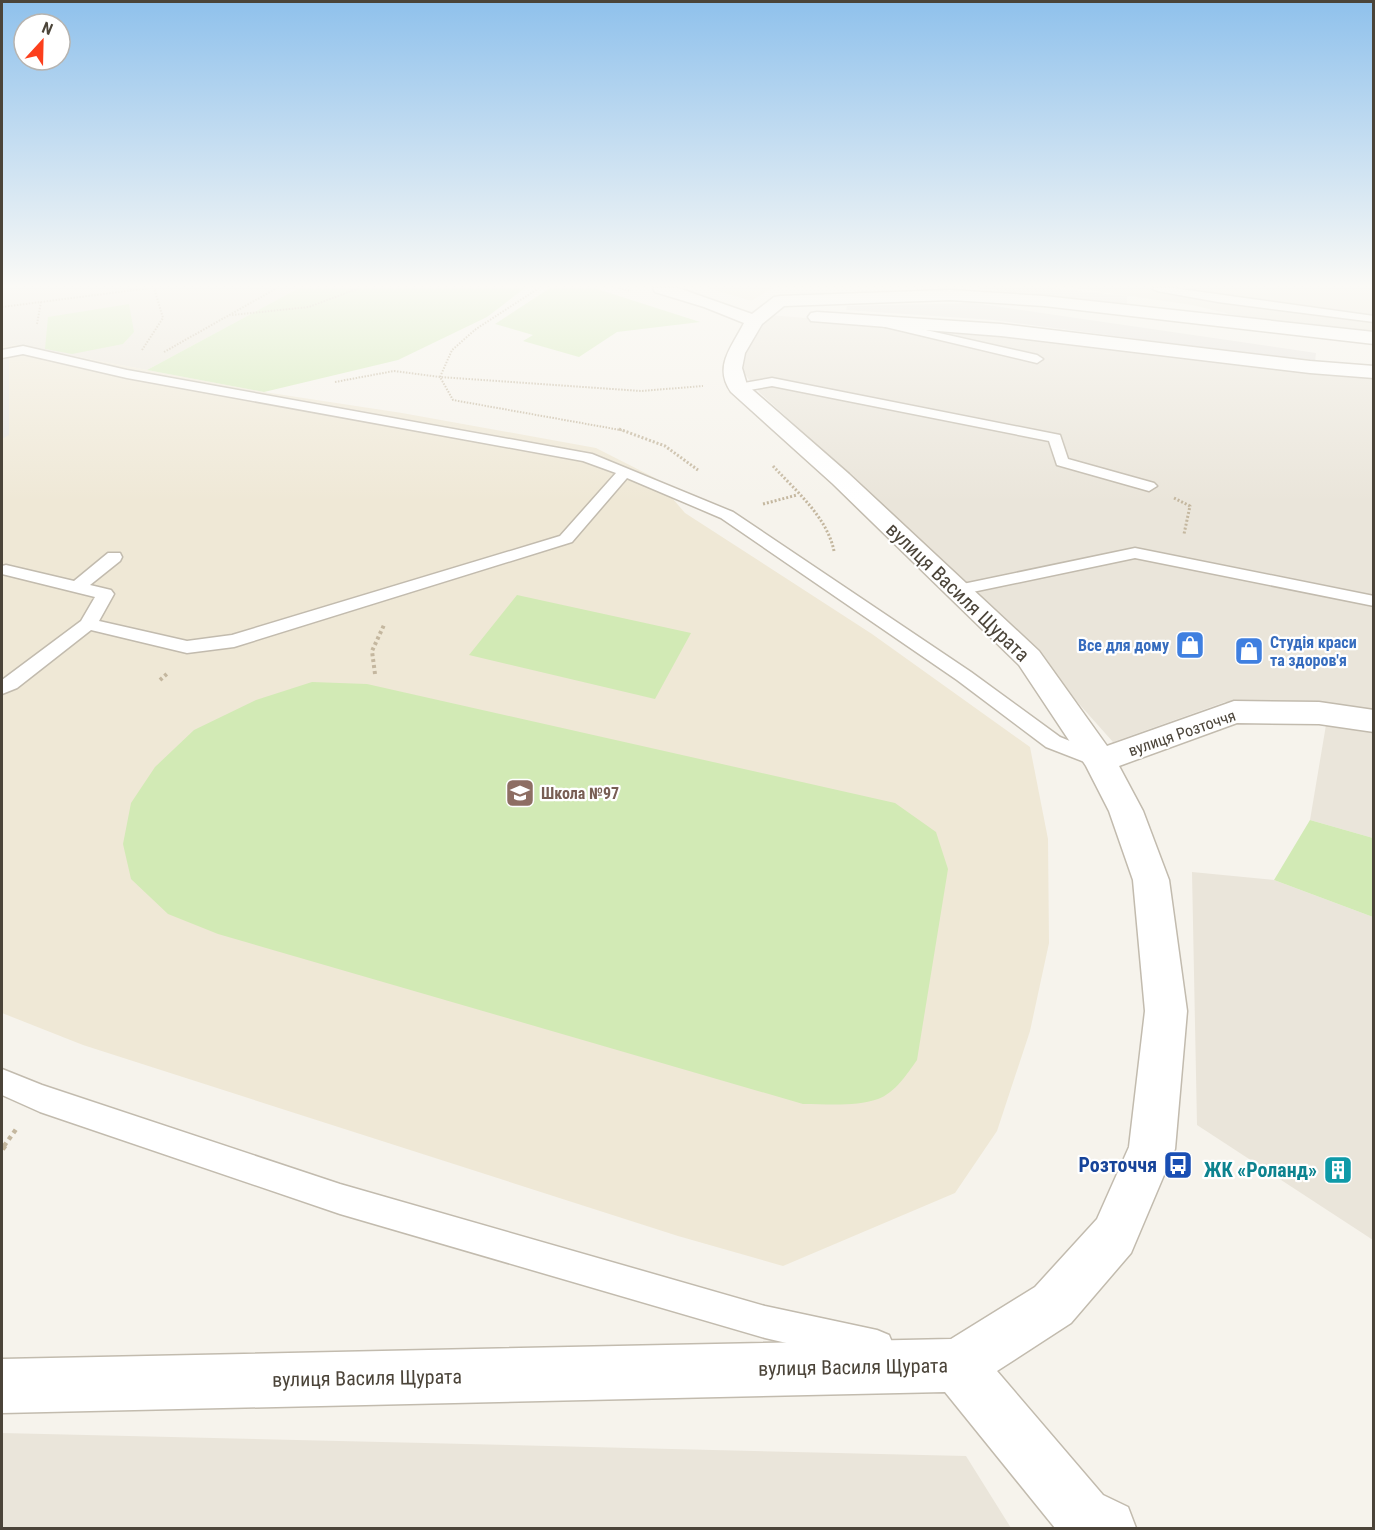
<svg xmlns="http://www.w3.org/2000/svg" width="1375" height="1530" viewBox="0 0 1375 1530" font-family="'Roboto Condensed',sans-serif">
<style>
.residential{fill:#eae5da}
.industrial{fill:#e6e2dd}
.education{fill:#efe8d6}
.green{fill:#d2eab5}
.parking{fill:#e5e3e0}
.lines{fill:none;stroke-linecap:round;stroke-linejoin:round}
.lane-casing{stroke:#c2bbae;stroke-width:3}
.street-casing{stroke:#c2bbae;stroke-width:3}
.path-far4{stroke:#c4b79f;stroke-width:2;stroke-dasharray:1.5 1.5;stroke-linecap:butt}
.path-far3{stroke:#c4b79f;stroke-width:3;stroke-dasharray:2 2;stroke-linecap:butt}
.path-far2{stroke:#c4b79f;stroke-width:4;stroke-dasharray:3 3;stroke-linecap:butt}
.path-far1{stroke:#c4b79f;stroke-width:4.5;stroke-dasharray:4 4;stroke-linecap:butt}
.path{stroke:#c4b79f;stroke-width:6;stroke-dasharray:4.5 4.5;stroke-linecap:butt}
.lane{fill:#fff;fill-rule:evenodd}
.street{fill:#fff;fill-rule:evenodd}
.labels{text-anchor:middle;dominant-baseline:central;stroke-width:4.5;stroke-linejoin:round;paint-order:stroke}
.shop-label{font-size:16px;font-weight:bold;fill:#366cbe;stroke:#fff;text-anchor:start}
.street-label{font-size:16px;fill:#4b4439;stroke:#fff}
.education-label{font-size:16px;font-weight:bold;fill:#785e54;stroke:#fff;text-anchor:start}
.near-street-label{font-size:20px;fill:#4b4439;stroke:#fff}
.near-transit-label{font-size:20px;font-weight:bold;fill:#164399;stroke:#fff;text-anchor:end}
.near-culture-label{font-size:20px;font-weight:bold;fill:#0d838f;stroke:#fff;text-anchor:end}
</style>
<rect width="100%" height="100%" fill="#f6f3ec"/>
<path class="residential" d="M2,288H299L147,370L15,345L2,347Z
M1075,288H1373V332L1255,320L1192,305Z
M769,315L989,333L1373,377V712L1225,702L1113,742L989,603L760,393L743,372L746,354Z
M1326,725L1373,731V838L1310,820Z
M1192,872L1274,880L1373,917V1240L1197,1125Z
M2,1433L966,1456L1011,1528H2Z"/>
<path class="industrial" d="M977,288H1050L1127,296V305Z
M973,303L1316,353L1315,362L993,320L846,310L847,306Z"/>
<path class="education" d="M708,288H773L751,301Z
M15,345L264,392L402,413L596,448L655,478L685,513L872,634L1030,747L1048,839L1049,943L1030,1031L997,1131L955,1193L783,1266L678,1236L83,1045L2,1013V347Z"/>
<path class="green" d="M299,288H525L487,317L398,360L264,392L147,370Z
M550,288H594L700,322L617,332L579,357L523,341L533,335L495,324Z
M129,304L134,332L123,344L72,354L45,349L48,317Z
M517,595L691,633L655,699L469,655Z
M312,682L367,684L895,803L936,832L948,869L917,1060C907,1074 895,1093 878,1099C855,1107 827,1104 803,1104L218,934L168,914L131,879L123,844L131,803L155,767L194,730L256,700Z
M1310,820L1373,838V917L1274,880Z"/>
<path class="parking" d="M9,356V435L2,439V358Z"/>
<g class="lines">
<g class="lane-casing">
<path id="lane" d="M1152,288H1173L1374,316V322L1218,302L1157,291Z
M877,319L1037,355L1043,359L1037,363L873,324L871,322Z
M23,346L127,370L592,454L733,512L971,672L1060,737L1107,756L1110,761L1107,766L1100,768L1046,747L957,680L721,518L627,478L572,542L234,647L187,653L91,630L17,688L2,694V680L81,621L95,597L2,574V566L6,565L74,581L108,553H120L122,557L120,561L90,585L111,590L114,594L99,621L187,641L232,635L560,536L616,473L583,461L127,378L23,354L2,358V350Z
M772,378L1060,435L1068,459L1154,483L1157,486L1149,491L1057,465L1049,441L772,386L738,392L732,388L738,384Z
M1135,548L1374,596V606L1135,558L958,595L952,594L949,590L952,586L958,585Z
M2,1069L42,1085L340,1184L765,1306L877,1330L889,1335L894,1347L889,1359L877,1364L765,1338L340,1214L40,1112L2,1095Z"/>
</g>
<g class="street-casing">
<path id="street" d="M653,288H678L752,314L774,297L780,296L950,290L1044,296L1374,332V344L1044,306L950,300L784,306L762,324L745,353L742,368L747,385L849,474L1039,651L1107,746L1234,701L1319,702L1374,710V732L1319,724L1237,723L1119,766L1143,811L1169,880L1187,1011L1175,1149L1131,1253L1071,1323L997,1371L1103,1495L1128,1507L1136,1528H1055L945,1392L2,1413V1359L951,1339L1035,1287L1097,1219L1129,1147L1145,1011L1133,880L1109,811L1086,766L1019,665L833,484L731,392C713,366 732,347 744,323L704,307L655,292Z
M817,312L1001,324L1310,361L1374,366V378L1310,373L1001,336L811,321L808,317L811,313Z"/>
</g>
<path class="path-far4" d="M539,288L476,329L452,350L440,377L453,400L626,431
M619,288L631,291
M2,307L150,288
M232,315L309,307L359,288
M37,324L41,302
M142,350L163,318L154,288
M164,352L277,288
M335,382L394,371L440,377L641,391L703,386"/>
<path class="path-far3" d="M619,429L665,446L698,470
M773,466C796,491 827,517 834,551
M1174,498L1190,506L1184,534
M763,504L797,495"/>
<path class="path-far2" d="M375,674L372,651L384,625
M160,680L168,673"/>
<path class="path-far1" d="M4,1146L17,1128"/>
<path class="path" d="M2,1149L5,1145"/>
<use href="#lane" class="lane"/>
<use href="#street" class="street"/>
</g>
<linearGradient id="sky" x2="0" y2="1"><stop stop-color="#8fc1ec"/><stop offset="0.57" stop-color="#fbfaf6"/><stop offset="1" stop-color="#fbfaf6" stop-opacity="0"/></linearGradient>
<rect width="1375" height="502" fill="url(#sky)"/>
<defs>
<g id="shop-square" transform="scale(1.5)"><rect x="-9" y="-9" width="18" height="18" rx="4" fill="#3f7fe0" stroke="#fff"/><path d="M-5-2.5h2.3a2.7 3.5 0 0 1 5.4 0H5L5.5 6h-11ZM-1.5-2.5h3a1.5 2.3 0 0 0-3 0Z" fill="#fff"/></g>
<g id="school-square" transform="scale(1.5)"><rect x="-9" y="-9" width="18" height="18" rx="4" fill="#8d6e63" stroke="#fff"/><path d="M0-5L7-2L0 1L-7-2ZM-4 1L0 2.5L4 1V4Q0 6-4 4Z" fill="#fff"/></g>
<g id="bus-square" transform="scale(1.5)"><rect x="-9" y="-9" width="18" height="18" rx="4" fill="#1a4fb4" stroke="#fff"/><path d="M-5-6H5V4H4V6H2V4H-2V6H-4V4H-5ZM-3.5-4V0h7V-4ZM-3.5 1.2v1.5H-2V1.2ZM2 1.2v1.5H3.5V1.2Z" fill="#fff"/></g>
<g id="building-square" transform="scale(1.5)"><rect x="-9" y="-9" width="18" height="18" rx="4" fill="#0f9aa8" stroke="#fff"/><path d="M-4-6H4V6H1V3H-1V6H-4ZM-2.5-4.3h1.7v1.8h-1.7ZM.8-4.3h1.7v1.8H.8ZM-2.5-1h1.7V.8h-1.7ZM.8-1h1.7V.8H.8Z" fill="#fff"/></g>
</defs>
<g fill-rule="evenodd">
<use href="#shop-square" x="1190" y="645"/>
<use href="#shop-square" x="1249" y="651"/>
<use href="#school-square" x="520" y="793"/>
<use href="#bus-square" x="1178" y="1165"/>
<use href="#building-square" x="1338" y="1170"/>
</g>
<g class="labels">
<g class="shop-label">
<text x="1270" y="642">Студія краси<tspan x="1270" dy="18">та здоров'я</tspan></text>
<text x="1169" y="645" text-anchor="end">Все для дому</text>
</g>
<g class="street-label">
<text transform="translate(1182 733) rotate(-19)">вулиця Розточчя</text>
</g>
<g class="education-label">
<text x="541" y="793">Школа №97</text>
</g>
<g class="near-street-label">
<text transform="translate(958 592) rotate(44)">вулиця Василя Щурата</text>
<text transform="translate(853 1367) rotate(-1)">вулиця Василя Щурата</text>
<text transform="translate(367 1378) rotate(-1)">вулиця Василя Щурата</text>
</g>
<g class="near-transit-label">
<text x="1157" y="1165">Розточчя</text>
</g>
<g class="near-culture-label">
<text x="1317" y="1170">ЖК «Роланд»</text>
</g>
</g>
<rect width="1375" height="1530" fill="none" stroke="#4b4439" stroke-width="6"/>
<g transform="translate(42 42) rotate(22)"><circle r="28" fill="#ffffff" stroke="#b7b4b0" stroke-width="1.5"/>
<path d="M0-4.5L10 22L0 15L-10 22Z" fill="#fc3f1d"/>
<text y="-9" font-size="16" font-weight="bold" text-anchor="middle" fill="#4b4439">N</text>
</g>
</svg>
